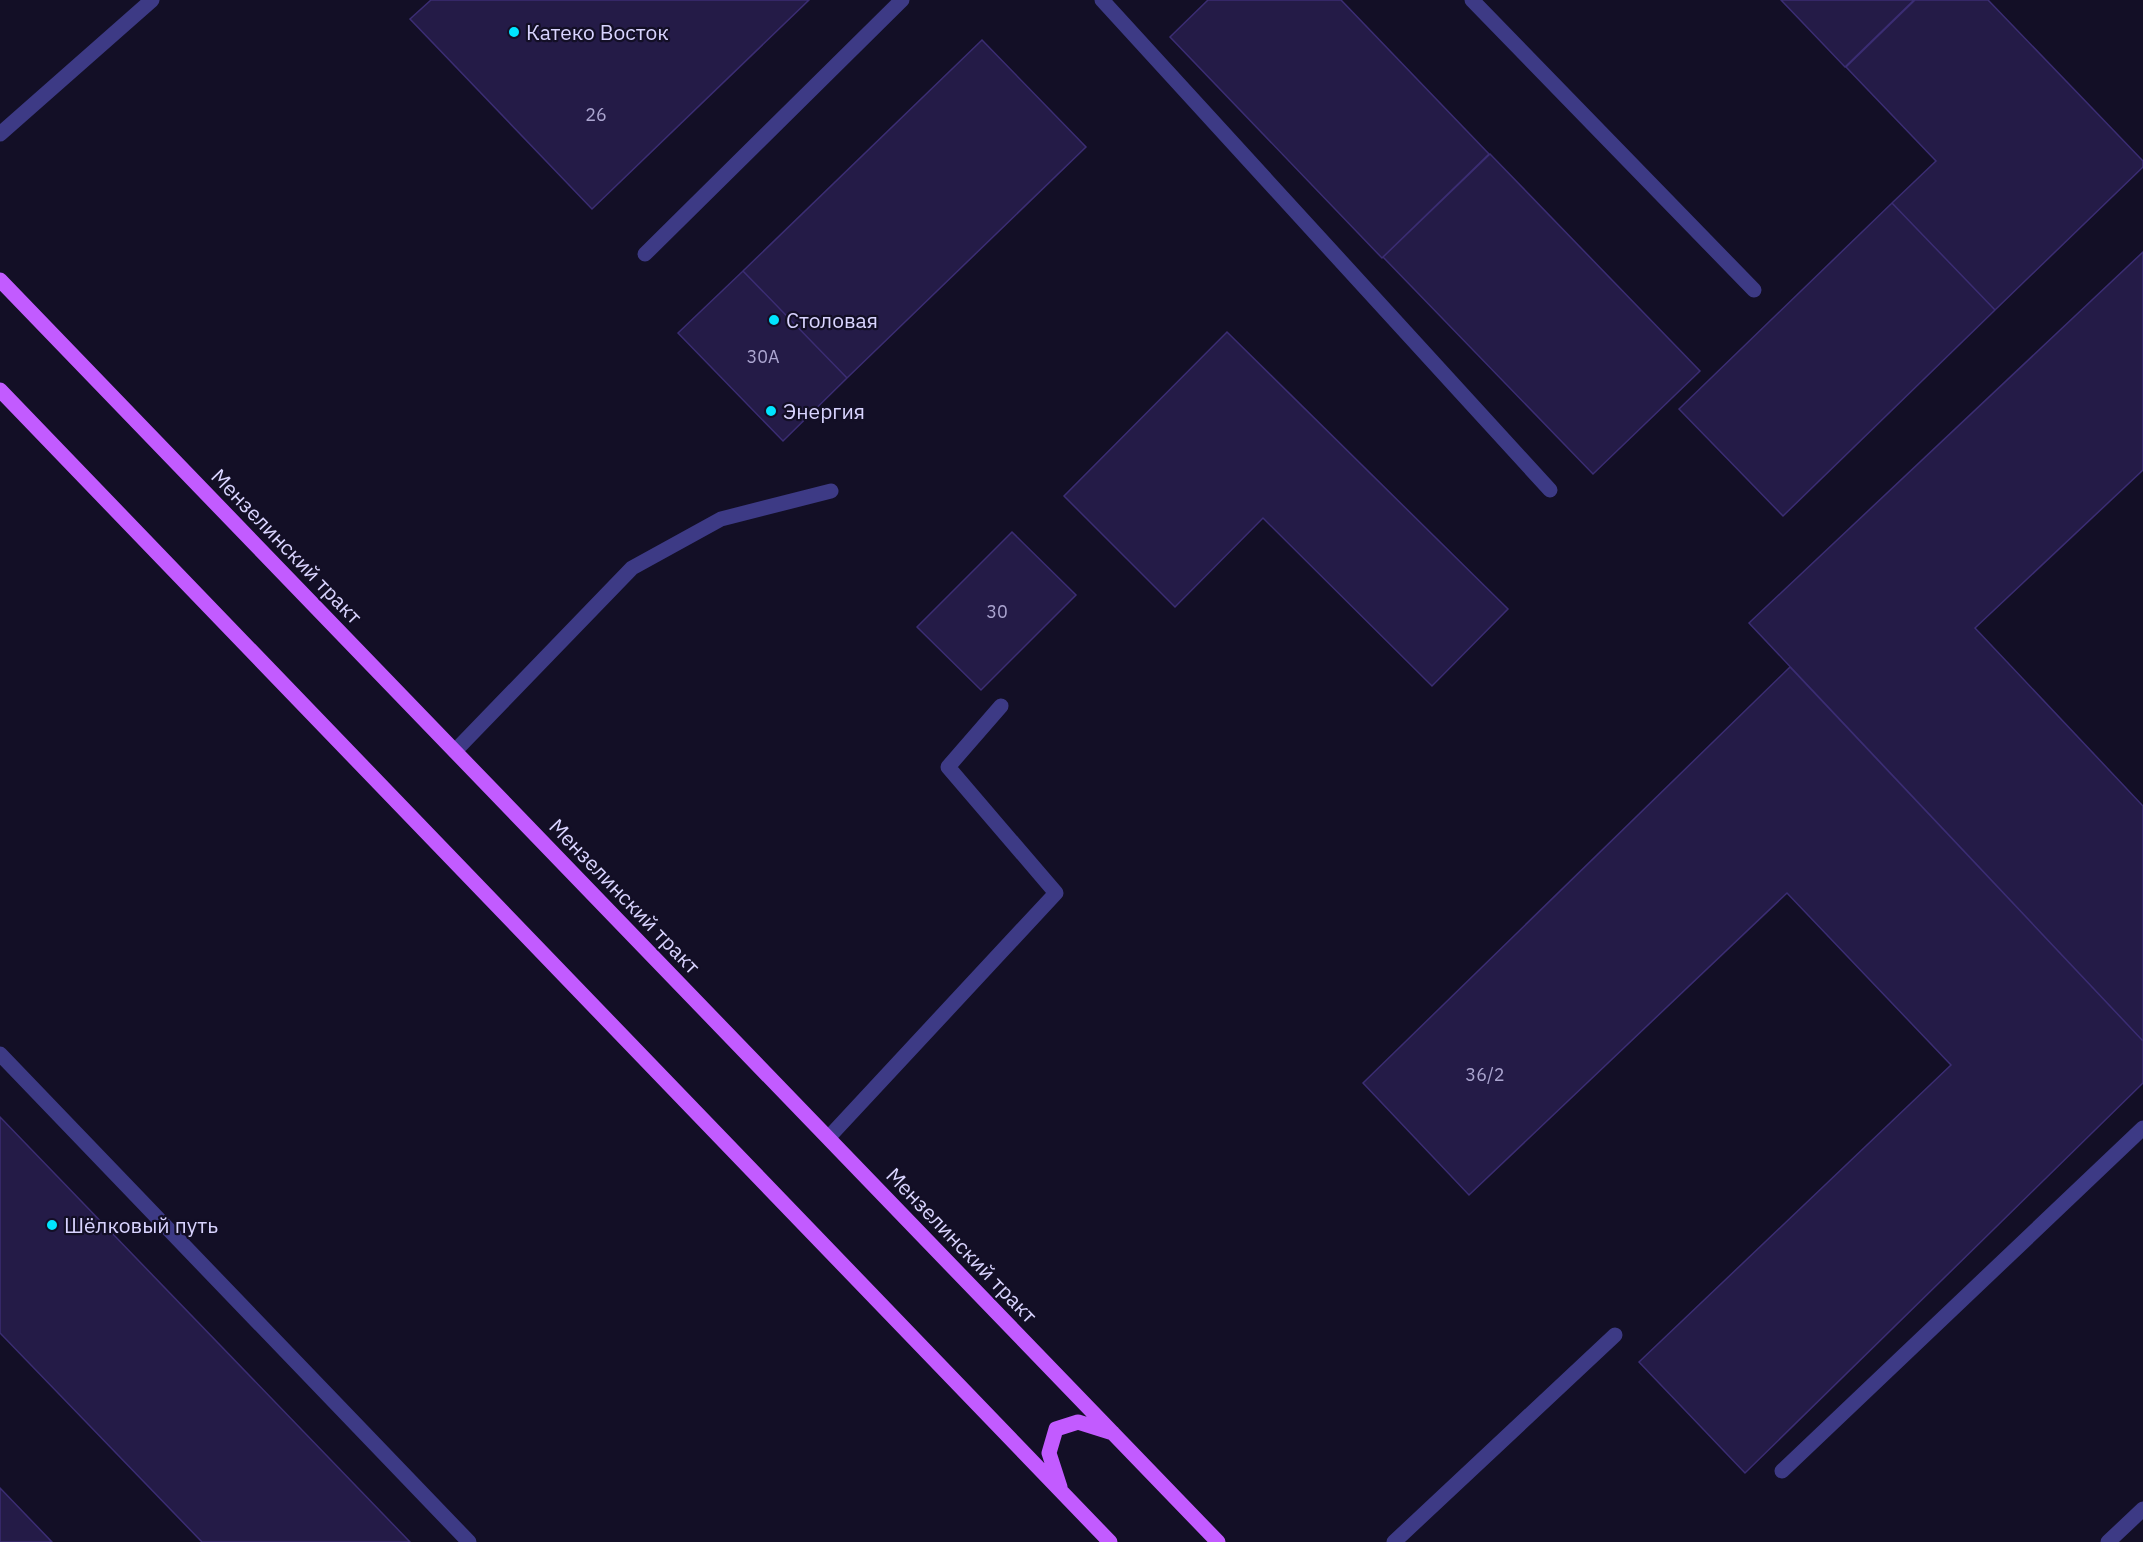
<svg xmlns="http://www.w3.org/2000/svg" width="2143" height="1542" viewBox="0 0 2143 1542" font-family="'IBM Plex Sans',sans-serif">
<style>
.building{fill:#241b47;stroke:#3b2d73;stroke-width:1.5}
.lines{fill:none;stroke-linecap:round;stroke-linejoin:round}
.minor{stroke:#3d3a85;stroke-width:15}
.major{stroke:#c25bff;stroke-width:15}
.poi-dot{fill:#00e5ff;stroke:#130f26;stroke-width:2}
.labels{text-anchor:middle;dominant-baseline:central;stroke-width:4.5;stroke-linejoin:round;paint-order:stroke}
.number-label{font-size:18px;fill:#aca6d1}
.poi-label{font-size:21px;fill:#d9d4ff;stroke:#130f26;text-anchor:start}
.street-label{font-size:21px;fill:#d9d4ff;stroke:#130f26}
</style>
<rect width="100%" height="100%" fill="#130f26"/>
<path class="building" d="M431,0H809L592,209L410,19Z
M1208,0H1341L1489,154L1382,258L1170,37Z
M1781,0H1914L1845,67Z
M1915,0H1988L2143,161V167L1995,310L1892,203L1936,161L1846,67Z
M982,40L1086,147L847,378L743,271Z
M1490,154L1700,371L1593,474L1383,257Z
M1892,203L1995,310L1783,516L1679,409Z
M2143,252V470L1975,628L2143,806V1041L1749,623Z
M743,271L847,378L783,441L678,333Z
M1227,332L1508,609L1432,686L1263,518L1175,607L1064,496Z
M1012,532L1076,595L981,690L917,627Z
M1790,667L2143,1041V1083L1745,1473L1639,1362L1951,1065L1787,893L1469,1195L1363,1083Z
M0,1117L410,1542H202L0,1333Z
M0,1488L52,1542H0Z"/>
<g class="lines">
<path class="minor" d="M1102,0L1550,490
M1472,0L1754,290
M0,134L152,0
M645,254L902,0
M455,751L632,568L721,519L831,491
M0,1054L469,1542
M829,1137L1056,893L948,767L1001,706
M1782,1471L2143,1128
M1394,1542L1615,1335
M2108,1542L2143,1509"/>
<path class="major" d="M0,280L1218,1542
M0,390L1110,1542
M1060,1487L1049,1453L1056,1429L1078,1422L1113,1433"/>
</g>
<g class="poi-dot">
<circle cx="514" cy="32" r="6"/>
<circle cx="774" cy="320" r="6"/>
<circle cx="771" cy="411" r="6"/>
<circle cx="52" cy="1225" r="6"/>
</g>
<g class="labels">
<g class="number-label">
<text x="596" y="114">26</text>
<text x="763" y="356">30А</text>
<text x="997" y="611">30</text>
<text x="1485" y="1074">36/2</text>
</g>
<g class="poi-label">
<text x="526" y="32">Катеко Восток</text>
<text x="786" y="320">Столовая</text>
<text x="783" y="411">Энергия</text>
<text x="64" y="1225">Шёлковый путь</text>
</g>
<g class="street-label">
<text transform="translate(287 546) rotate(46)">Мензелинский тракт</text>
<text transform="translate(625 896) rotate(46)">Мензелинский тракт</text>
<text transform="translate(962 1245) rotate(46)">Мензелинский тракт</text>
</g>
</g>
</svg>
